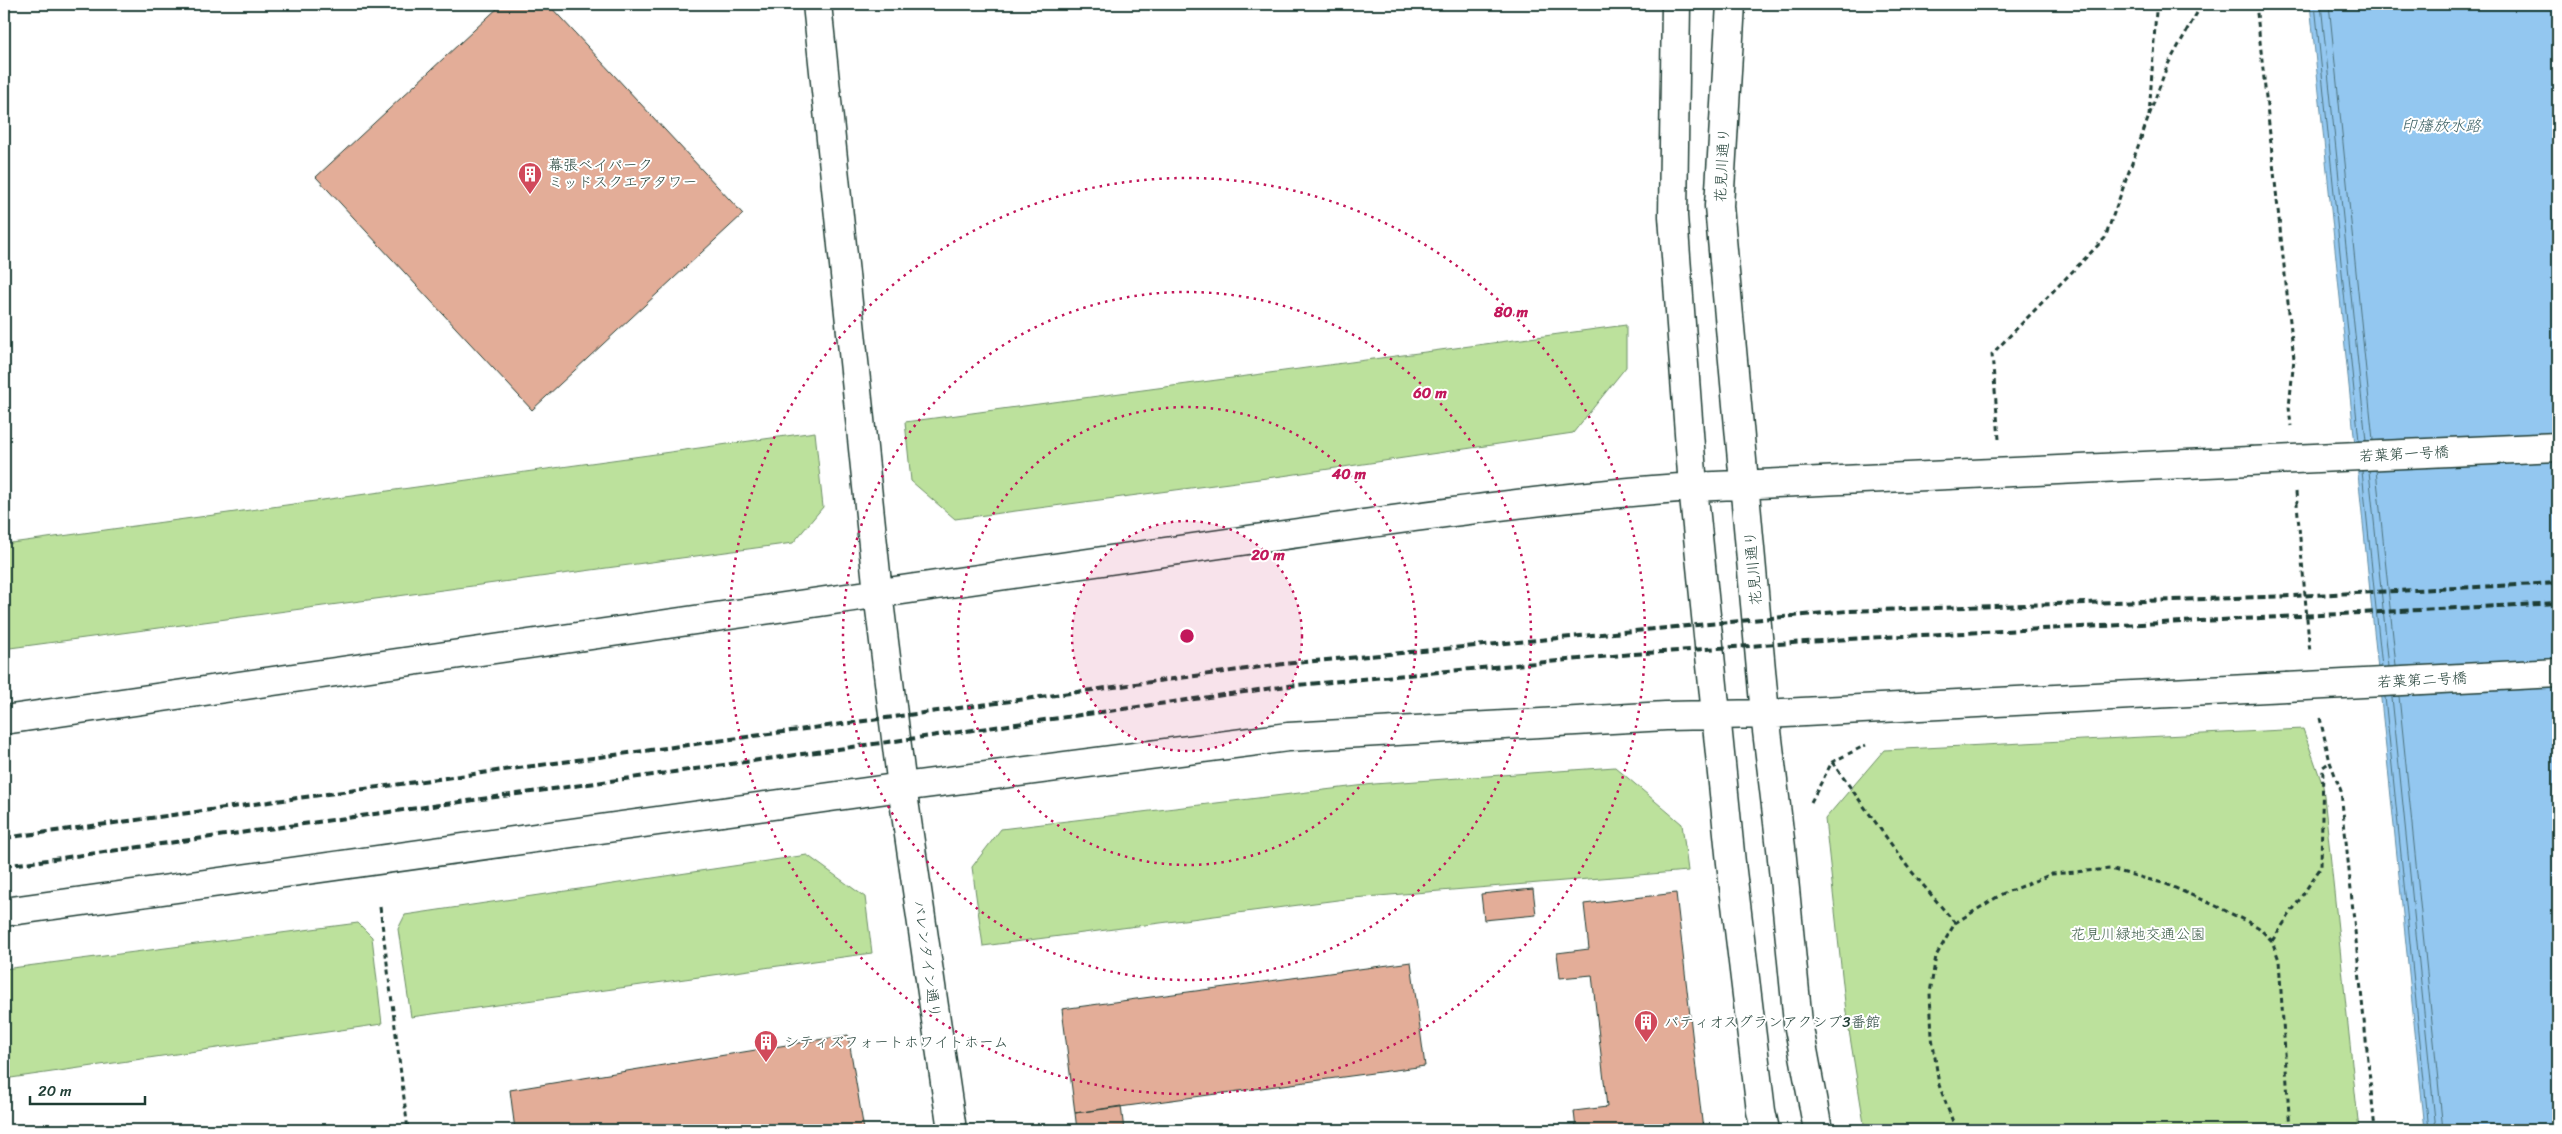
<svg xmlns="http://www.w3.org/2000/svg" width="2562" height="1134" viewBox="0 0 2562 1134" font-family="Sriracha,'Klee One',sans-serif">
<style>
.green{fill:#bce19c;stroke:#6e8f68}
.water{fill:#93c7f0;stroke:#6590a5}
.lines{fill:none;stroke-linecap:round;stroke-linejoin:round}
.shore{stroke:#4d747f;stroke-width:1}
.building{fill:#e3ad98;stroke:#1f3d34}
.secondary-casing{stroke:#1f3d34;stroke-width:31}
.path{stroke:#1f3d34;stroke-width:3;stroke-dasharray:5 4;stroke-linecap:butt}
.secondary{stroke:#fff;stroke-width:28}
.rail{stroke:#1f3d34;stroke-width:4;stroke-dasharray:8 4;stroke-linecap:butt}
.secondary-bridge-casing{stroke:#1f3d34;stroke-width:31;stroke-linecap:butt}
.secondary-bridge{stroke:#fff;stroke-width:28}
.ring{fill:none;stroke:#c2185b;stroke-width:2.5;stroke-dasharray:2.5 5}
.labels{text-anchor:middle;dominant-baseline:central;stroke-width:4;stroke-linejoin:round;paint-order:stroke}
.poi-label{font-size:15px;fill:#1f3d34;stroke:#fff;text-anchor:start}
.street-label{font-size:15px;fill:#1f3d34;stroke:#fff}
.park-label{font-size:15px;fill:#3e5e49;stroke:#fff}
.water-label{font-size:16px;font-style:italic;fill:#3c6063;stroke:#fff}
.centre{fill:#c2185b;stroke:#fff;stroke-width:2.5}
.ring-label{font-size:15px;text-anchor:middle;font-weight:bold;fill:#c2185b;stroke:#fff;stroke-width:4;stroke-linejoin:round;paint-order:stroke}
</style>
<rect width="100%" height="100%" fill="#fff"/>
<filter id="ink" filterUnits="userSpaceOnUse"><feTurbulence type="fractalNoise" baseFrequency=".02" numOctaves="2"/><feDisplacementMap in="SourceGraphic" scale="10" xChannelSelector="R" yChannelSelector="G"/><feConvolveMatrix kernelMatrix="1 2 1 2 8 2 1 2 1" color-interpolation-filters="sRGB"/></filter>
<g filter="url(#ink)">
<path class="green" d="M1626,325V367L1573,433L1282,476L955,519L911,481L905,422Z
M815,432L823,507L793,543L10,648L4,642V544Z
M2303,729L2323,786L2359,1130H1865L1846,1012L1825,819L1884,750Z
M1615,767L1682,824L1688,871L1353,898L983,946L972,867L1001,829L1374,784Z
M807,855L865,897L872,953L411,1017L398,929L405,915Z
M358,923L372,937L382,1024L4,1079V969Z"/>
<path class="water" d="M2310,4H2558V1130H2425Z"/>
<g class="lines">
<path class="shore" d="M2315,4L2359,441
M2321,4L2366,441
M2329,4L2373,440
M2376,470L2396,666
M2362,471L2382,667
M2369,471L2389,667
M2399,696L2443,1130
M2385,697L2429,1130
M2392,697L2436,1130"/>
</g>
<path class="building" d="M502,4H548L743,214L532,410L316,177Z
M1533,889L1536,915L1484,920L1481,894Z
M1676,893L1703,1130H1576L1574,1111L1607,1107L1592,975L1560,978L1557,953L1589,949L1584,904Z
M1411,962L1425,1066L1075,1113L1062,1009Z
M848,1035L864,1130H515L510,1090Z
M1121,1106L1124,1130H1077L1075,1113Z"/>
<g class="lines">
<g class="secondary-casing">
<path id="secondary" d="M817,4L878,593L902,787L952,1130
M1676,4L1673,216L1693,487L1731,863L1761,1111L1765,1130
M1731,4L1719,206L1765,714L1781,848L1798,1023L1818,1130
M4,720L1255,539C1401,519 1547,497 1693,487L2250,461
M4,912L902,787L1288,737L1666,716L1765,714L2286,687"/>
</g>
<path class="path" d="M2256,4L2294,359L2289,407L2291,426
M2149,116L2156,11L2154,4
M1999,439L1992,354L2105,238L2167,66L2202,4
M2296,492L2310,653
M2320,718L2330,762L2341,791L2375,1130
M1832,762L1907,866L1955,923
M1811,802L1832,762L1866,745
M380,907L408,1130
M2272,941L2321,867L2323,767L2330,762
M1956,1130L1939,1085L1932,1037L1930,993L1936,956L1955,923L2002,894L2052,874L2110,869L2166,884L2216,906L2258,927L2272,941L2279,960L2290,1130"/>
<use href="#secondary" class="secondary"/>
<path class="rail" d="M4,838L1283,664L1847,611L2293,596L2558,583
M4,866L1287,686L1633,654L1864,638L2558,603"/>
<g class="secondary-bridge-casing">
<path id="secondary-bridge" d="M2250,461L2558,447
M2286,687L2558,673"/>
</g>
<use href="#secondary-bridge" class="secondary-bridge"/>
</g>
</g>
<circle cx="1187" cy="636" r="115" fill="#c2185b" fill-opacity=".12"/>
<g class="ring">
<circle cx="1187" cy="636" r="115"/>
<circle cx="1187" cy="636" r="229"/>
<circle cx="1187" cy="636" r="344"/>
<circle cx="1187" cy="636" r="458"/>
</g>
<defs>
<g id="building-pin" transform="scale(1.25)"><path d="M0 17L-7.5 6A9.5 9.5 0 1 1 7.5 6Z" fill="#d1495b" stroke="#fff"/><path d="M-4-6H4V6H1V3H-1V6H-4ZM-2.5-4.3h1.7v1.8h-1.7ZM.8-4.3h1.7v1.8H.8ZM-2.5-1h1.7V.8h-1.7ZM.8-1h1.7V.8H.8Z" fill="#fff"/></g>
</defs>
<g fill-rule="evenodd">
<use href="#building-pin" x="530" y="174"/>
<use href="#building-pin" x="1646" y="1022"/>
<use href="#building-pin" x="766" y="1042"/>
</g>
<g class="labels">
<g class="poi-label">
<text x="548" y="165">幕張ベイパーク<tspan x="548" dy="17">ミッドスクエアタワー</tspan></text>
<text x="1664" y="1022">パティオスグランアクシブ3番館</text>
<text x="784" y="1042">シティズフォートホワイトホーム</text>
</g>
<g class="street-label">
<text transform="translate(1722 165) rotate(-87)">花見川通り</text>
<text transform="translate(2404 454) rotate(-3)">若葉第一号橋</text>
<text transform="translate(1753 568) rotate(-95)">花見川通り</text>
<text transform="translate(2422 680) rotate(-3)">若葉第二号橋</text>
<text transform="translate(927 959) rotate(82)">バレンタイン通り</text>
</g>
<g class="park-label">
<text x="2138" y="934">花見川緑地交通公園</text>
</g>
<g class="water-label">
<text x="2441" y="125">印旛放水路</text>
</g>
</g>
<circle cx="1187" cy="636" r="8" class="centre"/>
<g class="ring-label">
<text x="1511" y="317">80 m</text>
<text x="1430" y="398">60 m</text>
<text x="1349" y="479">40 m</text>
<text x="1268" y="560">20 m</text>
</g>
<rect width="2562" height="1134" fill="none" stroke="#fff" stroke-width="20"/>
<rect x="10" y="10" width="2542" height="1114" fill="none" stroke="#1f3d34" stroke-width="2" filter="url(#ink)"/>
<path d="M30 1096v8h115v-8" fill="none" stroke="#1f3d34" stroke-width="2.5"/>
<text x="38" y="1096" font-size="15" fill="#1f3d34" stroke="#ffffff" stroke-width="4" paint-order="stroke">20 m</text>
</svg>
